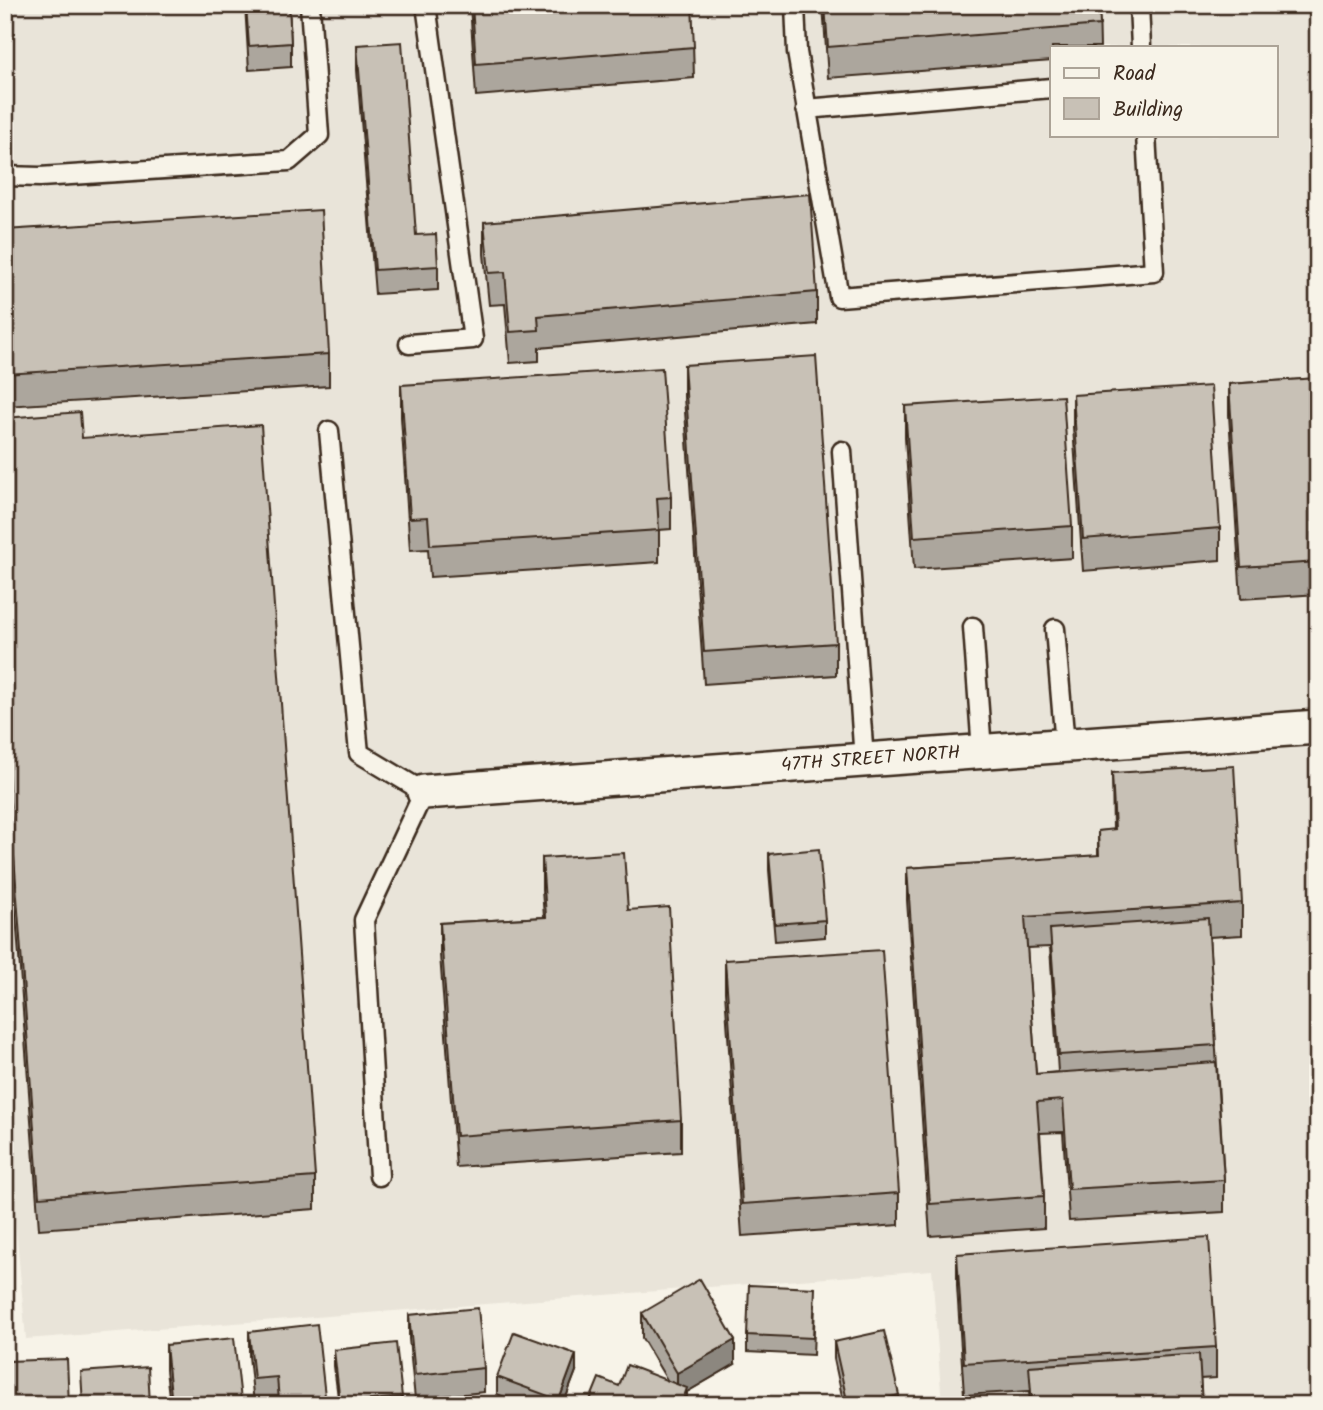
<svg xmlns="http://www.w3.org/2000/svg" width="1323" height="1410" viewBox="0 0 1323 1410" font-family="Kalam,sans-serif">
<style>
.built{fill:#e9e4d9;fill-rule:evenodd}
.lines{fill:none;stroke-linecap:round;stroke-linejoin:round}
.service-casing{stroke:#3b2a1e;stroke-width:23}
.minor-casing{stroke:#3b2a1e;stroke-width:38}
.service{stroke:#f7f3e8;stroke-width:18}
.minor{stroke:#f7f3e8;stroke-width:33}
.wall{fill:#aca69d;stroke:#3b2a1e;stroke-width:2;fill-rule:evenodd}
.shaded-wall{fill:#8c877f;stroke:#3b2a1e;stroke-width:2}
.building{fill:#c8c1b6;stroke:#3b2a1e;stroke-width:2}
.labels{text-anchor:middle;dominant-baseline:central;stroke-width:6;stroke-linejoin:round;paint-order:stroke}
.street-label{font-size:19px;fill:#3b2a1e;stroke:#f7f3e8}
</style>
<rect width="100%" height="100%" fill="#f7f3e8"/>
<filter id="ink" filterUnits="userSpaceOnUse"><feTurbulence type="fractalNoise" baseFrequency=".0143" numOctaves="2"/><feDisplacementMap in="SourceGraphic" scale="14" xChannelSelector="R" yChannelSelector="G"/><feConvolveMatrix kernelMatrix="1 2 1 2 8 2 1 2 1" color-interpolation-filters="sRGB"/></filter>
<g filter="url(#ink)">
<path class="built" d="M5,5H1318V711L405,778L407,808L1318,742V1405H942L932,1270L26,1339L5,1104ZM1052,47H1276V135H1052Z"/>
<g class="lines">
<g class="service-casing">
<path id="service" d="M795,5L797,52L839,297L1154,272L1146,135
M1139,5L1141,47
M806,109L1052,88
M5,176L40,177L289,161L319,135L310,5
M409,344L473,339L426,5
M329,431L359,753L424,792L364,920L379,1176
M842,451L864,760
M973,627L982,751
M1055,629L1065,745"/>
</g>
<g class="minor-casing">
<g id="minor">
<path id="s1" d="M424,792L1318,727"/>
</g>
</g>
<use href="#service" class="service"/>
<use href="#minor" class="minor"/>
</g>
<path class="wall" d="M245,5H289L291,43V67L249,70Z
M470,5H692L694,78L476,96Z
M823,5H1099L1100,47H1052V61L828,78Z
M357,45L416,235L438,266V290L375,294L357,70Z
M484,222L817,292V324L539,348V361L510,363L505,304L489,305L484,254Z
M5,230L329,354V386L5,406Z
M684,365L836,643V675L704,684L684,397Z
M1318,378V594L1241,599L1229,415V384Z
M401,385L671,497V529L659,530V562L430,577L428,549L410,550L401,417Z
M1073,395L1220,528V560L1083,571L1073,427Z
M905,406L1072,526V558L914,569L905,438Z
M5,418L82,438L315,1177V1209L39,1229L5,765Z
M1112,773L1242,903V935L1209,937L1224,1180V1212L1069,1221L1063,1132L1040,1133L1044,1196V1228L930,1236L907,900V868L1098,856V831L1113,830ZM1050,947L1058,1072L1036,1074L1027,948Z
M769,854L825,920V937L775,941L769,870Z
M542,858L628,910L681,1120V1152L456,1167L440,955V923L544,917L542,890Z
M725,960L899,1193V1225L742,1236L725,992Z
M957,1254L1216,1347V1378L1200,1379L1202,1405H1030L1029,1391L964,1395L957,1286Z
M815,1305L813,1355L747,1352V1335Z
M642,1313L735,1364L687,1392V1405L619,1386L667,1380L642,1338Z
M409,1315L484,1368V1392L415,1399L409,1339Z
M249,1332L325,1396V1405H278L277,1401L254,1404L249,1356Z
M834,1342L899,1405H844L834,1359Z
M166,1345L241,1400V1405H170L166,1370Z
M334,1350L402,1397V1405H339L334,1366Z
M576,1371L563,1405H527L497,1394V1377Z"/>
<path class="shaded-wall" d="M735,1340V1364L687,1392V1405H681L677,1398V1373Z
M576,1354V1371L563,1405H559V1400Z
M899,1395V1405H858Z"/>
<path class="building" d="M246,5H289L291,43L249,46Z
M472,5H692L694,47L476,64Z
M825,5H1099L1100,25L828,47Z
M402,42L416,235L436,234L438,266L375,270L357,45Z
M810,194L817,292L538,316L539,330L510,332L505,272L489,273L484,222Z
M321,210L329,354L5,374V230Z
M816,356L836,643L704,652L684,365Z
M662,368L671,497L657,498L659,530L430,545L428,517L410,518L401,385Z
M1318,378V562L1241,567L1229,384Z
M1211,386L1220,528L1083,539L1073,395Z
M1063,396L1072,526L914,537L905,406Z
M80,412L82,438L261,425L315,1177L39,1197L5,733V418Z
M1234,766L1242,903L1025,917L1036,1074L1216,1062L1224,1180L1069,1189L1063,1100L1037,1102L1044,1196L930,1204L907,868L1099,855L1098,831L1115,829L1112,773Z
M819,849L825,920L775,924L769,854Z
M624,853L628,910L669,907L681,1120L456,1136L440,923L546,917L542,858Z
M1208,918L1216,1045L1059,1055L1050,929Z
M882,950L899,1193L742,1204L725,960Z
M1209,1237L1216,1347L964,1363L957,1254Z
M700,1279L735,1340L677,1373L642,1313Z
M749,1285L815,1288L813,1338L747,1335Z
M478,1308L484,1368L415,1375L409,1315Z
M317,1324L325,1396L279,1401L277,1377L254,1379L249,1332Z
M884,1331L899,1395L858,1405H848L834,1342Z
M514,1332L576,1354L559,1400L497,1377Z
M234,1338L241,1400L195,1405H172L166,1345Z
M396,1343L402,1397L340,1403L334,1350Z
M1199,1354L1202,1405H1032L1029,1366Z
M67,1359L69,1405H8L7,1361Z
M627,1365L687,1388L681,1405H588L599,1378L619,1386Z
M148,1367L150,1405H83L81,1372Z"/>
</g>
<g class="labels">
<g class="street-label">
<text stroke="none"><textPath href="#s1" startOffset="448">47TH STREET NORTH</textPath></text>
</g>
</g>
<rect width="1323" height="1410" fill="none" stroke="#f7f3e8" stroke-width="28"/>
<rect x="14" y="14" width="1295" height="1382" fill="none" stroke="#3b2a1e" stroke-width="2.5" filter="url(#ink)"/>
<rect x="1050" y="46" width="228" height="91" fill="#f7f3e8" stroke="#aca397" stroke-width="2"/>
<rect x="1064" y="68" width="35" height="10" fill="#f7f3e8" stroke="#aca397" stroke-width="2"/>
<text x="1113" y="80" font-size="21" fill="#3b2a1e">Road</text>
<rect x="1064" y="98" width="35" height="21" fill="#c8c1b6" stroke="#aca397" stroke-width="2"/>
<text x="1113" y="116" font-size="21" fill="#3b2a1e">Building</text>
</svg>
